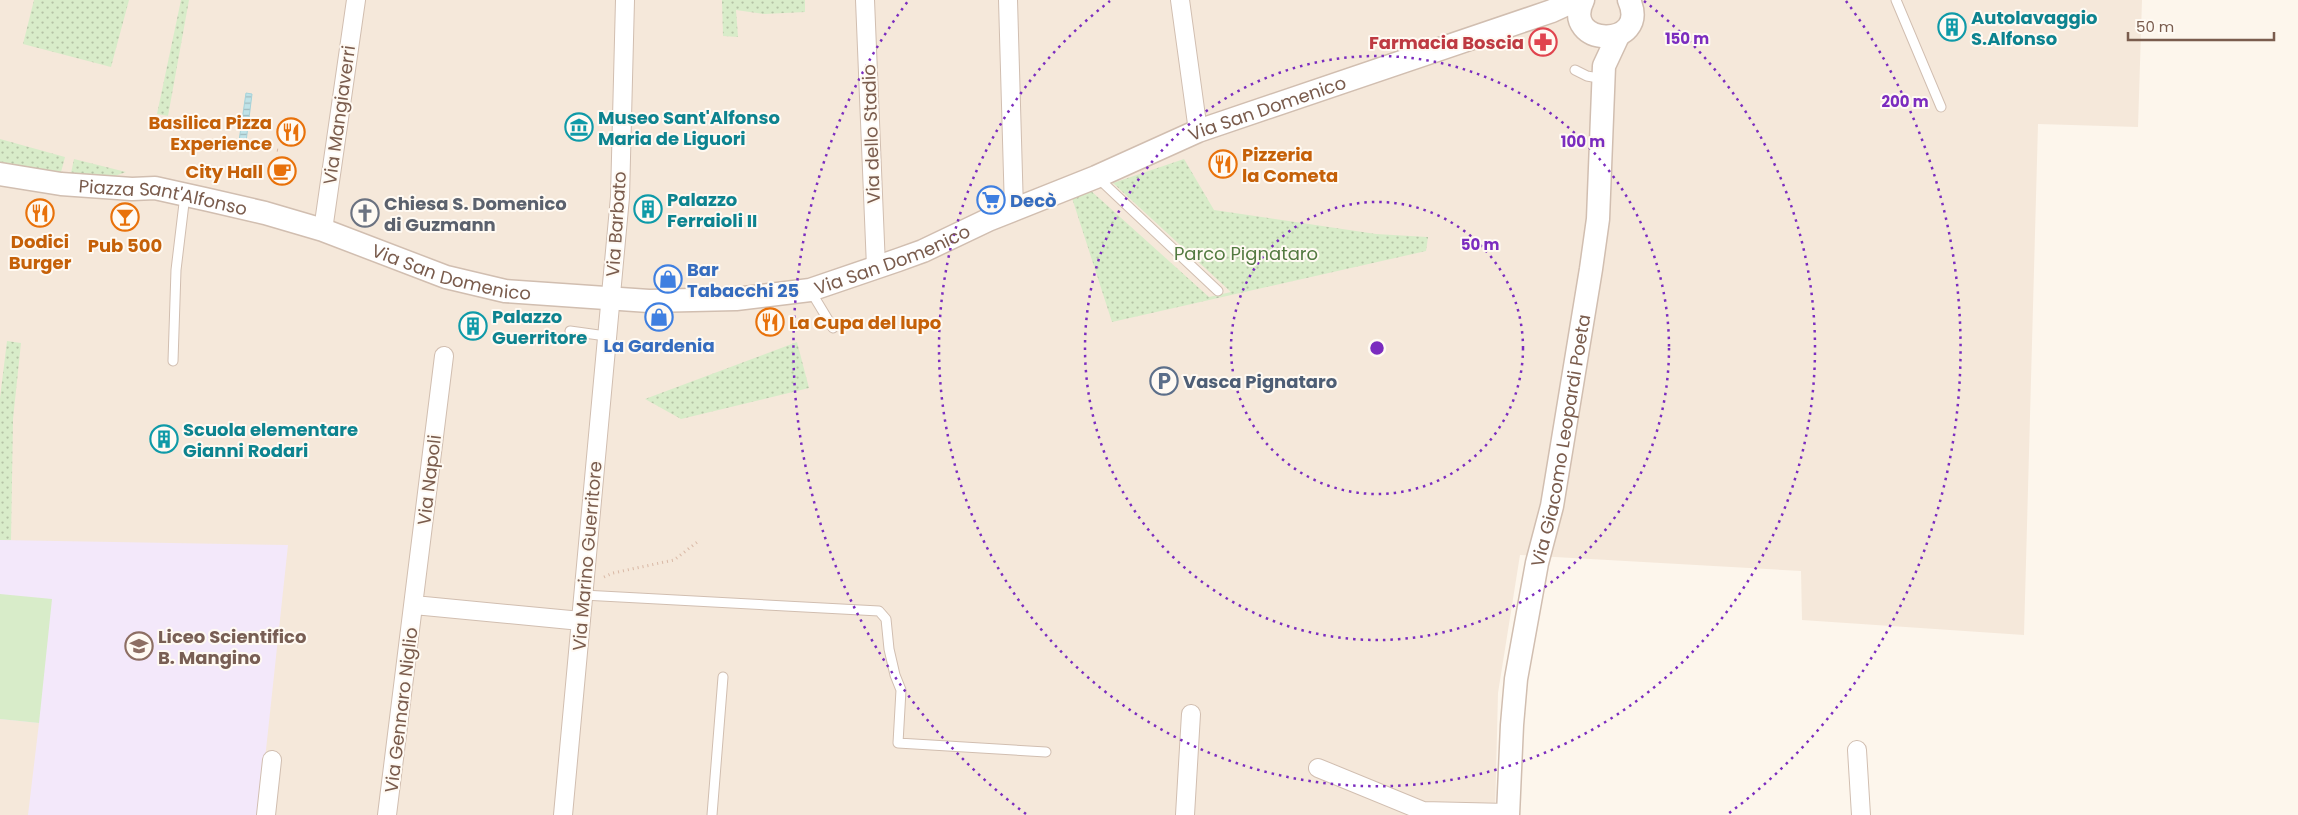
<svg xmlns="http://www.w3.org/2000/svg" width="2298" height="815" viewBox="0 0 2298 815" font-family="Poppins,sans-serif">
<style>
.residential{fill:#f5e8da}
.education{fill:#f3e8fa}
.green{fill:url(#green-dots)}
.pitch{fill:#d8ecc9}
.water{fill:url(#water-rules);stroke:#a5d3da}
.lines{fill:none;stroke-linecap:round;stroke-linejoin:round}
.service-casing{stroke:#d1beb0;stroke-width:11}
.minor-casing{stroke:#d1beb0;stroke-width:20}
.tertiary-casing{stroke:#d1beb0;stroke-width:25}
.path{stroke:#d9b8a5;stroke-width:3;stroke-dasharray:1 4;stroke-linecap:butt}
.service{stroke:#fff;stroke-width:9}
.minor{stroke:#fff;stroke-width:18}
.tertiary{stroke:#fff;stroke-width:22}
.ring{fill:none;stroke:#7b2cbf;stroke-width:2.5;stroke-dasharray:2.5 5}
.labels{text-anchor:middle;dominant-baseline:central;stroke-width:4;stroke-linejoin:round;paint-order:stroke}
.culture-label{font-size:18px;font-weight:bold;fill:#0d838f;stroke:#fffaf3;text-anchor:start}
.health-label{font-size:18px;font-weight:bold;fill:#be3a42;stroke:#fffaf3;text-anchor:end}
.street-label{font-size:18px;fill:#7a5c4d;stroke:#fffaf3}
.food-label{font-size:18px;font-weight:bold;fill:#c56008;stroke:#fffaf3;text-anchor:end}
.shop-label{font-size:18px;font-weight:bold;fill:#366cbe;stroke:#fffaf3;text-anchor:start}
.worship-label{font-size:18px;font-weight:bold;fill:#5b616d;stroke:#fffaf3;text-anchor:start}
.park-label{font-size:18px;fill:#537a41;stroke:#fffaf3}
.service-label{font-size:18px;font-weight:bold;fill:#4e5e75;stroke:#fffaf3;text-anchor:start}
.education-label{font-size:18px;font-weight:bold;fill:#785e54;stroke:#fffaf3;text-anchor:start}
.centre{fill:#7b2cbf;stroke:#fffaf3;stroke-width:2.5}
.ring-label{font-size:15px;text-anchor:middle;font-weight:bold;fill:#7b2cbf;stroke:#fffaf3;stroke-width:4;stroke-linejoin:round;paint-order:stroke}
</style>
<defs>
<pattern id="green-dots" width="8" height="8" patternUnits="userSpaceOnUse" patternTransform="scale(1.25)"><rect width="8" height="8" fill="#d8ecc9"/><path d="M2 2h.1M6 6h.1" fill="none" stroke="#b4c2a5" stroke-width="1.8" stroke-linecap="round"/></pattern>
<pattern id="water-rules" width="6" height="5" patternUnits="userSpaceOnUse" patternTransform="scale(1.25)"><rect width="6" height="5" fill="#bfe3e8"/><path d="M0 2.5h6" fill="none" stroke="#a0bbbe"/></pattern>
</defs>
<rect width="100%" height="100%" fill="#fdf6ec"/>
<path class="residential" d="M0,0H2142L2138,127L2038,124L2024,635L1802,620L1801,571L1520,555L1498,693L1495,815H0Z"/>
<path class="education" d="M0,540L288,545L259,815H28L39,723L0,719Z"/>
<path class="green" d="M34,0H129L111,67L23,44Z
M181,0H189L168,116L157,114Z
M722,0H805V12L764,14L736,10L738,37L723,36Z
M0,139L65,157L60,176L0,164Z
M74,159L126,172L101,181L70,178Z
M1184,159L1214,210L1376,234L1428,237L1426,251L1112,322L1072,198L1090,190L1209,297L1231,292L1113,183Z
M7,341L21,343L13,419L11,540H0V398Z
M797,342L809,388L681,419L645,399Z"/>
<path class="pitch" d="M0,594L52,599L39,723L0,719Z"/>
<path class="water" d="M246,93L252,94L246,142L239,141Z"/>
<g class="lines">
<g class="service-casing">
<path id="service" d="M1896,0L1941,107
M1575,70L1587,76L1604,79
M1098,178L1218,291
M810,290L833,328
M570,331L606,336
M173,361L176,270L185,195
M583,595L879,611L886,619L889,649L895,675L901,690L898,743L1046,752
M712,815L723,677"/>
</g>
<g class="minor-casing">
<path id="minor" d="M865,0L876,267
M1008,0L1014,210
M1180,0L1198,131
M323,230L356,0
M414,605L581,621
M1857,750L1861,815
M1318,768L1423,811L1508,813
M266,815L272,760
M387,815L444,356
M563,815L620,197L625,0
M1185,815L1191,714"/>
</g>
<g class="tertiary-casing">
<g id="tertiary">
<path d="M1583,0C1560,47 1651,50 1629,0"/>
<path id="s1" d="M0,174L61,184L132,189L155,188L209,200L265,213L323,230L446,277L505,291L649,301L736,299L810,290L898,260L923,251L988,220L1096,177L1198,131L1552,11L1576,0"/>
<path id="s2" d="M1508,815L1512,725L1516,679L1537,563L1552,506L1591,269L1598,219L1604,66L1618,36"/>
</g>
</g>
<path class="path" d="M277,150L281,151
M604,577L613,573L674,560L700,540"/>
<use href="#service" class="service"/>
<use href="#minor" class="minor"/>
<use href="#tertiary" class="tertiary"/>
</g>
<g class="ring">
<circle cx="1377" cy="348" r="146"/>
<circle cx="1377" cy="348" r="292"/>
<path d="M1644 1A438 438 0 1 1 1110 1"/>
<path d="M1026 814A583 583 0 0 1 908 1M1846 1A583 583 0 0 1 1728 814"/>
</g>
<defs>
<g id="building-ring" transform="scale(1.4375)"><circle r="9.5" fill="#fffaf3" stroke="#0f9aa8" stroke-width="1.5"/><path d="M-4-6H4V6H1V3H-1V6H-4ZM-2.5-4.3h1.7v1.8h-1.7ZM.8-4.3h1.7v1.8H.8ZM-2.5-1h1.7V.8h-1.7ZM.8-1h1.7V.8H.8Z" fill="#0f9aa8"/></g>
<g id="pharmacy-ring" transform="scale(1.4375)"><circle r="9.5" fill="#fffaf3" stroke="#e0444e" stroke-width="1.5"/><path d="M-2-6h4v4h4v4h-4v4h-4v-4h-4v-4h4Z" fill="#e0444e"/></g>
<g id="museum-ring" transform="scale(1.4375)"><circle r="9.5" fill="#fffaf3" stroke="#0f9aa8" stroke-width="1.5"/><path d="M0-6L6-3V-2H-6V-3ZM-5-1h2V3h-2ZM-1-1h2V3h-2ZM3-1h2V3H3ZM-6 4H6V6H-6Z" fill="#0f9aa8"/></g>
<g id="restaurant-ring" transform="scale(1.4375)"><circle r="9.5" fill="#fffaf3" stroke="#e8710a" stroke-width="1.5"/><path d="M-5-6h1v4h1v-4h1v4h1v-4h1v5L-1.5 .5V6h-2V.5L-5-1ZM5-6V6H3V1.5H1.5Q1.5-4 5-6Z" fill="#e8710a"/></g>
<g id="cafe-ring" transform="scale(1.4375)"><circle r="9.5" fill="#fffaf3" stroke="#e8710a" stroke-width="1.5"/><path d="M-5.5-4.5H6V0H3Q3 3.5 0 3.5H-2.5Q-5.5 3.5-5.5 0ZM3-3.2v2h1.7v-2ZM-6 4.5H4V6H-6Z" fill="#e8710a"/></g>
<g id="supermarket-ring" transform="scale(1.4375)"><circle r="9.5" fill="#fffaf3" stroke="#3f7fe0" stroke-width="1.5"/><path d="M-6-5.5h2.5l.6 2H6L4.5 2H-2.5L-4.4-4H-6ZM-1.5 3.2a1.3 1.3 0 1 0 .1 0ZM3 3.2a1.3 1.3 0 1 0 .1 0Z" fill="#3f7fe0"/></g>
<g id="church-ring" transform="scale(1.4375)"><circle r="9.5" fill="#fffaf3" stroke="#6b7280" stroke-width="1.5"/><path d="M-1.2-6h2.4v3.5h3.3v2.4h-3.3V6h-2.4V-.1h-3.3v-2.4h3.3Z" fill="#6b7280"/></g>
<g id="bar-ring" transform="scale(1.4375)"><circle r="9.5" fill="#fffaf3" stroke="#e8710a" stroke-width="1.5"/><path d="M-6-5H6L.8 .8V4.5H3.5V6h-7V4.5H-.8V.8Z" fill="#e8710a"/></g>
<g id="shop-ring" transform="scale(1.4375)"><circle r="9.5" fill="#fffaf3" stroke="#3f7fe0" stroke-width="1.5"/><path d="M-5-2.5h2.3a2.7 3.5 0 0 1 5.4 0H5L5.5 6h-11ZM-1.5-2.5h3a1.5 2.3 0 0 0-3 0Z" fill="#3f7fe0"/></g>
<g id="parking-ring" transform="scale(1.4375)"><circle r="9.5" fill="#fffaf3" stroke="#5c6f8a" stroke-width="1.5"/><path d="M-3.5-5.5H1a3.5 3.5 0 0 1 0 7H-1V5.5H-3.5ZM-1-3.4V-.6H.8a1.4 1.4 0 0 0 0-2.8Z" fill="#5c6f8a"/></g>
<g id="school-ring" transform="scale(1.4375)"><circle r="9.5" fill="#fffaf3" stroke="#8d6e63" stroke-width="1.5"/><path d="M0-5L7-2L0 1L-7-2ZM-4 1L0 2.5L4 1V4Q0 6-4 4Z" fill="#8d6e63"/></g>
</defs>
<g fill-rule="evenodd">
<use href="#building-ring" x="1952" y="27"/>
<use href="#pharmacy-ring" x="1543" y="42"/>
<use href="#museum-ring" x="579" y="127"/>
<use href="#restaurant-ring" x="291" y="132"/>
<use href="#restaurant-ring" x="1223" y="164"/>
<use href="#cafe-ring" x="282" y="171"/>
<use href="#supermarket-ring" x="991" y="200"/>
<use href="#building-ring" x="648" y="209"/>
<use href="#restaurant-ring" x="40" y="213"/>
<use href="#church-ring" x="365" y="213"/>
<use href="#bar-ring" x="125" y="217"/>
<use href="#shop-ring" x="668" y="279"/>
<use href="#shop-ring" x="659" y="317"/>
<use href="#restaurant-ring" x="770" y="322"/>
<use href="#building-ring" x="473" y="326"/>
<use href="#parking-ring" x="1164" y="381"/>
<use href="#building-ring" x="164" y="439"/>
<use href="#school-ring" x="139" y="646"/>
</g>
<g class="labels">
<g class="culture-label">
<text x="1971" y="17">Autolavaggio<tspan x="1971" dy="21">S.Alfonso</tspan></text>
<text x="598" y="117">Museo Sant'Alfonso<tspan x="598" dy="21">Maria de Liguori</tspan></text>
<text x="667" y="199">Palazzo<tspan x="667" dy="21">Ferraioli II</tspan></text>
<text x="492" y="316">Palazzo<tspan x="492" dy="21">Guerritore</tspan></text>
<text x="183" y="429">Scuola elementare<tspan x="183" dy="21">Gianni Rodari</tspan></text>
</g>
<g class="health-label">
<text x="1524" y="42">Farmacia Boscia</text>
</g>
<g class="street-label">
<text stroke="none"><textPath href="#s1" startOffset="1320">Via San Domenico</textPath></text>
<text transform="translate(339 115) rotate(-82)">Via Mangiaverri</text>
<text transform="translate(871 134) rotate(-92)">Via dello Stadio</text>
<text stroke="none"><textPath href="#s1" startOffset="165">Piazza Sant'Alfonso</textPath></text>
<text transform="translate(616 224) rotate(-86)">Via Barbato</text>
<text stroke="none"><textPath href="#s1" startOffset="915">Via San Domenico</textPath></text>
<text stroke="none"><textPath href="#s1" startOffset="465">Via San Domenico</textPath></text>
<text stroke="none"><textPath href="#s2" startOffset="379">Via Giacomo Leopardi Poeta</textPath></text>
<text transform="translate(429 480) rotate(-83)">Via Napoli</text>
<text transform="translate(587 556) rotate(-85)">Via Marino Guerritore</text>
<text transform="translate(401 710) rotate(-83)">Via Gennaro Niglio</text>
</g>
<g class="food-label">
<text x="272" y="122">Basilica Pizza<tspan x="272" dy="21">Experience</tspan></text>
<text x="1242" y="154" text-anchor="start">Pizzeria<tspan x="1242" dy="21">la Cometa</tspan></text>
<text x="263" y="171">City Hall</text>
<text x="40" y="241" text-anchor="middle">Dodici<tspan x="40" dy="21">Burger</tspan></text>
<text x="125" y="245" text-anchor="middle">Pub 500</text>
<text x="789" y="322" text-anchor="start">La Cupa del lupo</text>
</g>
<g class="shop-label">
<text x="1010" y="200">Decò</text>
<text x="687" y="269">Bar<tspan x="687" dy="21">Tabacchi 25</tspan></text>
<text x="659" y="345" text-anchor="middle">La Gardenia</text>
</g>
<g class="worship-label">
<text x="384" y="203">Chiesa S. Domenico<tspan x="384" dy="21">di Guzmann</tspan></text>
</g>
<g class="park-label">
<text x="1246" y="253">Parco Pignataro</text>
</g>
<g class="service-label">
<text x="1183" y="381">Vasca Pignataro</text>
</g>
<g class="education-label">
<text x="158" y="636">Liceo Scientifico<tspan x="158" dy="21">B. Mangino</tspan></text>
</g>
</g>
<circle cx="1377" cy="348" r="8" class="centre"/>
<g class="ring-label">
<text x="1687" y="44">150 m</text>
<text x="1905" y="107">200 m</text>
<text x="1583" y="147">100 m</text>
<text x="1480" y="250">50 m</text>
</g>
<path d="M2128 32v8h146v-8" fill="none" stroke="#7a5c4d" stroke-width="2.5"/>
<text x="2136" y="32" font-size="15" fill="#7a5c4d" stroke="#fffaf3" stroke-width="4" paint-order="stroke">50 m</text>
</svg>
